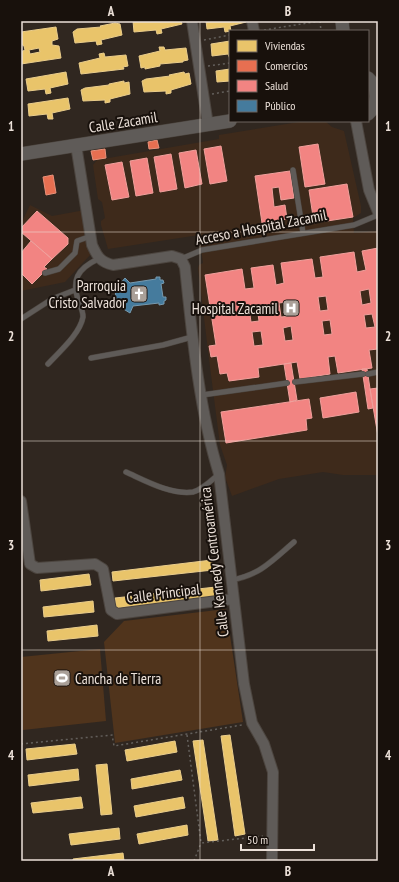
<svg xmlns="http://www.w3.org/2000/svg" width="399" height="882" viewBox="0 0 399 882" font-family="'PT Sans Narrow',sans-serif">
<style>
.built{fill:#3e2a1b}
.garden{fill:#50341c}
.homes{fill:#e9c46a;stroke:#eacd8b;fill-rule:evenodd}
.shops{fill:#e76f51;stroke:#e8917a}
.health{fill:#f28482;stroke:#f0a09c;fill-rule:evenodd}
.public{fill:#457b9d;stroke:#779aaf}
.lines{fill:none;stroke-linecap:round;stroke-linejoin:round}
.service-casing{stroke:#4c453f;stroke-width:6}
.minor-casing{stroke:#4c453f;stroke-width:12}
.tertiary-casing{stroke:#4c453f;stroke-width:14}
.path{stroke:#64605c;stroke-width:1.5;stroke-dasharray:2 3;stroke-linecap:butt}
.service{stroke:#5f5b58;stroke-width:5}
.minor{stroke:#5f5b58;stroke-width:10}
.tertiary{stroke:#5f5b58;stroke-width:13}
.grid{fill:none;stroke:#ece1d9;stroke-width:1;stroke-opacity:0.55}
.labels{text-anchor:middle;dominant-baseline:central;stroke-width:4;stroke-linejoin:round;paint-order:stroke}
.street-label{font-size:15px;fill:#ece1d9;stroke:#18110c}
.poi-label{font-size:15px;fill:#ece1d9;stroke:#18110c;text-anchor:end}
.neatline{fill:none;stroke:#ece1d9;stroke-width:1.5}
.grid-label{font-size:13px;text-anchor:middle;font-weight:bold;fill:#ece1d9}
</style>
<rect width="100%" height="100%" fill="#302720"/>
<path class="built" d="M305,121H325L332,127L344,131L361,206V213L353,218L354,233L378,231V475H343L323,472L279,479L232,496L225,477L227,465L220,445L210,367L198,268L199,265L203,263L199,235L108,249L101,225V221L105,218L102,202L98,199L93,165L97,160L219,139V135Z
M30,205L52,216L85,210L92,253L65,282L21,291V224Z"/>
<path class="garden" d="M226,609L243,722L115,743L104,642L124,621Z
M100,649L106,721L23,730L21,657Z"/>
<path class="homes" d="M133,21H181L182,24L161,29L162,33L157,34L156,30L134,32Z
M206,21H246V22L230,26L231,31L225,32L224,27L207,29Z
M115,23L120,24L122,35L101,40L102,44L97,45L96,41L75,43L73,32L77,29L101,27L100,26Z
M56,27L58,39L52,41V45L59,46L61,58L21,64V52L25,50L24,46L21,44V32ZM39,48L40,52L30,54L29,50Z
M230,41V59L228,54L212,56L211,44Z
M159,47H164L165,50L186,48L188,60L183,61V62L160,64V66L145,69V67L141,68L139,56L160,51Z
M104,53L105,57L126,55L128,66L123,67L124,69L81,74L79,63L100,58L99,54Z
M230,69V81L217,82L216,71Z
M66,72L68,84L50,88L51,93L46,94L45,89L28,91L26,79Z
M184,72L185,74L189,73L191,84L171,90V93L166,94V91L144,92L142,81L146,79L170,76L169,75Z
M124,81V83L129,82L130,94L110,99V102L105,103V100L83,101L81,90L85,88L109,85V84Z
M68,98L70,109L52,113L53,119H48L47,114L29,116L28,104Z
M212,560L213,570L113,581L112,572Z
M89,574L91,585L41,591L40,580Z
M216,587L217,597L116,608L115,598Z
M93,601L94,612L44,617L43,607Z
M97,625L98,636L48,641L47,631Z
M230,735L245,834L235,836L221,736Z
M203,740L218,840L208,841L193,741Z
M175,741L177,752L127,761L125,750Z
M75,744L77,754L27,760L26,749Z
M107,764L112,814L101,815L96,765Z
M78,769L79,780L29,786L28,775Z
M180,770L182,780L132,789L131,779Z
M81,797L83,808L33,813L31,803Z
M183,797L185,808L136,817L134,806Z
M187,825L188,835L139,844L137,834Z
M119,828L120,839L71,845L69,834Z
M123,853L124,861H73V859Z"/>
<path class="shops" d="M157,140L159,148L149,149L148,142Z
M105,149L106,158L93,160L91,151Z
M53,175L56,193L46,195L43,177Z"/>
<path class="health" d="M318,144L325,184L305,187L299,147Z
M221,146L227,181L210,184L204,149Z
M196,150L202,184L185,188L179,153Z
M171,154L177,189L160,192L154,157Z
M147,158L153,193L136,196L130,161Z
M122,162L129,197L112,200L105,165Z
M290,171L294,198L281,200L279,187L272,188L274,207L285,205L287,219L262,223L255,176Z
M347,184L353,217L314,223L309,190Z
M37,211L68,238V244L52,259L21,232V228Z
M31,241L52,259L44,267L47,269L32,284L21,273V253Z
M378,248V349L369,350L372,368L338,373L335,356L328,357L330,374L300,379L297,362L258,368L259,377L229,381L227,373L220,374L217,356L211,357L209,346L216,345L205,275L242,269L245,289L254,288L251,268L273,265L276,285L284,283L281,263L312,259L315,278L323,277L320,257L354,252L357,272L366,270L362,251ZM369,289L371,303L362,305L360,291ZM326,296L328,310L320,311L318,297ZM287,302L290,316L281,317L279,303ZM257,307L259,321L251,322L249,308ZM372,314L375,327L366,328L364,315ZM330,320L332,334L324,335L322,321ZM291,326L293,340L285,341L283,328ZM261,331L263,345L254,346L252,332Z
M291,363L297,400L290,402L284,364Z
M362,369H367L373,408L368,409Z
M378,388V436L370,389Z
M356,392L359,412L323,418L320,398Z
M309,399L312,418L306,419L307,430L226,443L221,412Z"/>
<path class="public" d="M156,277H160V280H163L164,283L161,284L163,297H166V300L164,301V304L159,305V303L133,306L130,313L117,305L115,290L125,278L130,283L156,279Z"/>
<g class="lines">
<g class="service-casing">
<path id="service" d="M293,170L303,233
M181,259L202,250L354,225L378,215
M45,273L59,269L75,253L77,241L91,236
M21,319L52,299L75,290
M91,358L163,345L192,337
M48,364C59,352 80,334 83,317C83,313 81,307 79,303C71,280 77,269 98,259
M368,374L378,372
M295,382L363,374
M202,395L287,383
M126,472C146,481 171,495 193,492C202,490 212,480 219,474
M231,580C260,575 272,561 294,542"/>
</g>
<g class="minor-casing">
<path id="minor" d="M192,21L208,125
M252,21L254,31
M356,121L369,190L378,212
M76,145L92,245C97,256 100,262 113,265L172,256L181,259L185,267C192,335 199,409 219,474L244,684L252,723L264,744L273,772L272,861
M21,501L30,564L37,568L95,564L103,569L111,610L117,614L233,599"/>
</g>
<g class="tertiary-casing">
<path id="tertiary" d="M342,21L343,31
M368,78C379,88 379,104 368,114
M21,154L230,121"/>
</g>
<path class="path" d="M320,21L321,31
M264,30L320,21
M204,40L230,35
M208,66L230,63
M212,94L230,91
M187,735L201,843L263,836
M21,744L112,735L114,746L242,725
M194,861L201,843"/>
<use href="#service" class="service"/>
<use href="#minor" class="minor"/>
<use href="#tertiary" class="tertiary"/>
</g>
<path class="grid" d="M200,21V861M21,232H378M21,441H378M21,650H378"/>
<defs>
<g id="church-square" transform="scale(0.9)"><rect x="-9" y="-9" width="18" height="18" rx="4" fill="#aaa098" stroke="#18110c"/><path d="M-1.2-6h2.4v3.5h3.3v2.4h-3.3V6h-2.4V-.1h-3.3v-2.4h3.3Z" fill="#fff"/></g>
<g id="hospital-square" transform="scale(0.9)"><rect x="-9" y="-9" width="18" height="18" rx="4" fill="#aaa098" stroke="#18110c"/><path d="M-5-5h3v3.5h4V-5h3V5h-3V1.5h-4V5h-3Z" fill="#fff"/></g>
<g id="stadium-square" transform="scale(0.9)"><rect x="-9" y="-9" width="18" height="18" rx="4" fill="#aaa098" stroke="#18110c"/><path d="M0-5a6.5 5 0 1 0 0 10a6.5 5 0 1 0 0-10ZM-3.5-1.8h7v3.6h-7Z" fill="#fff"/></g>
</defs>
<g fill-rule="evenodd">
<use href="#church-square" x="139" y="294"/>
<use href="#hospital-square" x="291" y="308"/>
<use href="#stadium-square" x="62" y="678"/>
</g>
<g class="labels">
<g class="street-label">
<text transform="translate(123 122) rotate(-9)">Calle Zacamil</text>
<text transform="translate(261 227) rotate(-11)">Acceso a Hospital Zacamil</text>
<text transform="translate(214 562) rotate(-97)">Calle Kennedy Centroamérica</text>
<text transform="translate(163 593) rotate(-7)">Calle Principal</text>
</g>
<g class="poi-label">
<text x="126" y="285">Parroquia<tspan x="126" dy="17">Cristo Salvador</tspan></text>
<text x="278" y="308">Hospital Zacamil</text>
<text x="75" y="678" text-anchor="start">Cancha de Tierra</text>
</g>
</g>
<rect width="399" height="882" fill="none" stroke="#18110c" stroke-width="44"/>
<rect x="229" y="30" width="140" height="92" fill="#18110c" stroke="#6d645e"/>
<rect x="237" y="40" width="20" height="12" fill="#e9c46a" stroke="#6d645e"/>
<text x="265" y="50" font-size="12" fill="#ece1d9">Viviendas</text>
<rect x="237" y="60" width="20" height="12" fill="#e76f51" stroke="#6d645e"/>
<text x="265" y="70" font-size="12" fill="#ece1d9">Comercios</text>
<rect x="237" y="80" width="20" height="12" fill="#f28482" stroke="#6d645e"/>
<text x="265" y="90" font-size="12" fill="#ece1d9">Salud</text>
<rect x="237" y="100" width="20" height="12" fill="#457b9d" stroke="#6d645e"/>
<text x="265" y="110" font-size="12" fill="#ece1d9">Público</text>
<path d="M241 844v6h73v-6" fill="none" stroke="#ece1d9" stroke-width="2"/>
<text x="247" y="844" font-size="12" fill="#ece1d9" stroke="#18110c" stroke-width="3" paint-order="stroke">50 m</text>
<rect x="22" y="22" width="355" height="838" class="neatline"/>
<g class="grid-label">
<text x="111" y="16">A</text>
<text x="288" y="16">B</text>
<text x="11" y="131">1</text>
<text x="388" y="131">1</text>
<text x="11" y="341">2</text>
<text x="388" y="341">2</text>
<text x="11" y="550">3</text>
<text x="388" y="550">3</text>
<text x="11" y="760">4</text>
<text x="388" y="760">4</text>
<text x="111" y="876">A</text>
<text x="288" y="876">B</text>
</g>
</svg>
